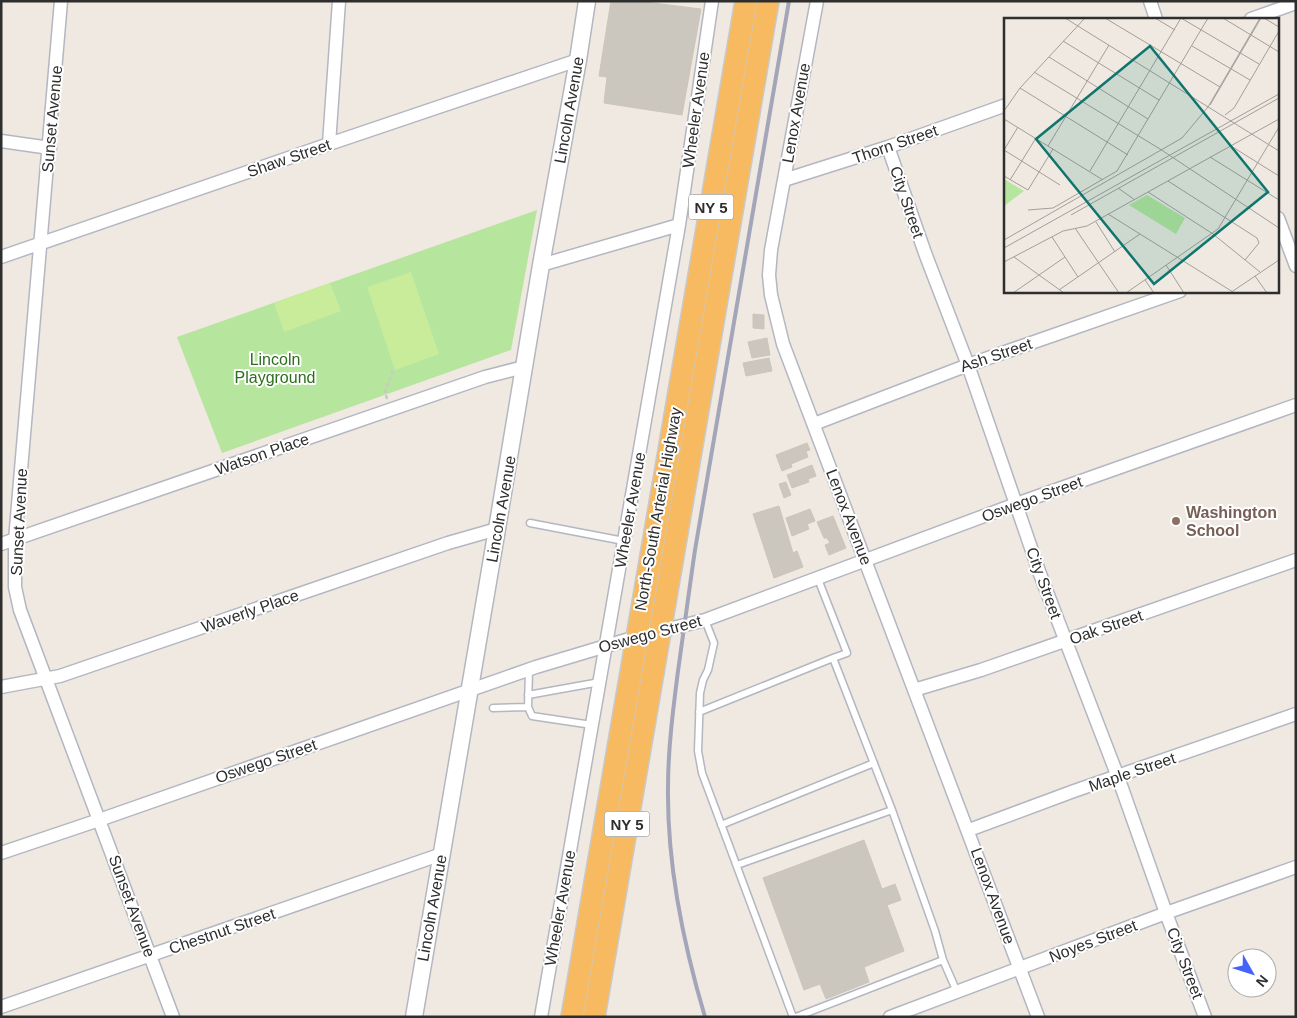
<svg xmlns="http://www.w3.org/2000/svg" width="1297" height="1018" viewBox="0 0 1297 1018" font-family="Helvetica,sans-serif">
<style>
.green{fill:#b6e59e}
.pitch{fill:#c9ec9a}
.building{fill:#cbc7bf;stroke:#cbc5ba}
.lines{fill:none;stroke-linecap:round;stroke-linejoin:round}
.service-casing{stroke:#b4b7c1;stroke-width:9}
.minor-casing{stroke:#b4b7c1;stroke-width:15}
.tertiary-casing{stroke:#b4b7c1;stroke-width:19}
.trunk-casing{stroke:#c9c9c9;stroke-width:24}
.path{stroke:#c9c9c9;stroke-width:2.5;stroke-dasharray:4 2.5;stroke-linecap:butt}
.service{stroke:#fff;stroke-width:6}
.minor{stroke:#fff;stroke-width:12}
.tertiary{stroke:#fff;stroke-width:16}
.trunk{stroke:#f8ba60;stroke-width:21}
.rail{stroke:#a3a6b8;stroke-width:4}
.education-dot{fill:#8d6e63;stroke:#fff;stroke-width:2}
.labels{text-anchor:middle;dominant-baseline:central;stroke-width:4;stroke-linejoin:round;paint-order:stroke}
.shield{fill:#fff;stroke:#6d6d6d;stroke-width:1}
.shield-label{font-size:15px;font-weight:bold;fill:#2e2e2e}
.street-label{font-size:16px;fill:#2e2e2e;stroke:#fff}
.park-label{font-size:16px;fill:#2c6e1b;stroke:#fff}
.education-label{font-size:16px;font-weight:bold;fill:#785e54;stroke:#fff;text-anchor:start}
.inset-road{fill:none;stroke:#a29e99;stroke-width:1}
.view{fill:#0f766e;fill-opacity:0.15;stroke:#0f766e;stroke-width:2.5}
.inset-edge{fill:none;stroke:#2e2e2e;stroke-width:2.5}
</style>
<rect width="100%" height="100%" fill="#efe9e1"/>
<path class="green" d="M537,210L511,350L222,453L177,337Z"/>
<path class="pitch" d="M411,272L439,354L395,370L367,287Z
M330,283L341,311L284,332L274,303Z"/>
<path class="building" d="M611,1H637L701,9L682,115L604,103L607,77L599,76Z
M753,314L764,315V329L753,328Z
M767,338L770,355L752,358L748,342Z
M769,358L772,371L746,376L743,363Z
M807,443L810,450L806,451L808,457L791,464L792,467L782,471L776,455Z
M812,465L816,476L808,479L809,482L792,488L787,475Z
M786,482L791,495L784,498L779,484Z
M779,506L793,553L797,551L803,567L774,578L753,514Z
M810,509L815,521L807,524L809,529L792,536L786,518Z
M833,516L846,548L829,555L825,545L830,543L827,538H824L817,522Z
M864,840L882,889L895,884L901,900L887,905L904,951L864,967L869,982L826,999L820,984L804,990L763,878Z"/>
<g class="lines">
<g class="service-casing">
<path id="service" d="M530,523L624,541
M818,579L847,653L833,658L892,810
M705,620L714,643L708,670L703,680L700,693L698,751L702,773L793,1017
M529,669L528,707L532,716L592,725
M528,695L600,682
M493,708L528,707
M699,712L833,658
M721,825L874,763
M737,865L892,810L935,931L943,960
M796,1017L943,960L957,992"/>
</g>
<g class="minor-casing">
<path id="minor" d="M61,1L15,540V587L20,610L173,1017
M817,1L771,250L769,275L771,295L783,344L1038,1017
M1150,1L1156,19
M1251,19L1296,3
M1,141L50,148
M329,144L339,1
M888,147L925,253L968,365L1040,574L1118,777L1166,913L1205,1017
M784,180L888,147L1006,105
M1278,218L1296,266
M1,257L329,144L578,60
M541,265L679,225
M814,424L968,365L1180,291
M1,544L485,377L524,367
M1,687L60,676L448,543L497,529
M914,690L981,670L1296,560
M969,830L1074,791L1296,714
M1,853L99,820L536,667L636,637L705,620L1016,504L1296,405
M1,1007L442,854
M541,1017L679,225L712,1
M890,1017L1166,913L1296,867"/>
</g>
<g class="tertiary-casing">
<path id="tertiary" d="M414,1017L497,529L541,265L578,60L587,1"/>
</g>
<g class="trunk-casing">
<path id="trunk" d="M572,1017L746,1
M594,1017L768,1"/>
</g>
<path class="path" d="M387,399L385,391L394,368"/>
<use href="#service" class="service"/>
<use href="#minor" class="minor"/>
<use href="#tertiary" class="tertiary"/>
<use href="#trunk" class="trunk"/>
<path class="rail" d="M705,1017C683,943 667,866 668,788C668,749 673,710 678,671C684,630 689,590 695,550L789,1"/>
</g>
<circle class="education-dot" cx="1176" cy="521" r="5"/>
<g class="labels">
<g class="shield">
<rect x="688.5" y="194.5" width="45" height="25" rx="4"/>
<rect x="604.5" y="811.5" width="45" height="25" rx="4"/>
</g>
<g class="shield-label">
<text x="711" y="207">NY 5</text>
<text x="627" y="824">NY 5</text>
</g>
<g class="street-label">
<text transform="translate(569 110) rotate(-80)">Lincoln Avenue</text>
<text transform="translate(696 110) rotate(-82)">Wheeler Avenue</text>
<text transform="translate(796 113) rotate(-80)">Lenox Avenue</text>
<text transform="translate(52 119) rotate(-85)">Sunset Avenue</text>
<text transform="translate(895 144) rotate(-19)">Thorn Street</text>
<text transform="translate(289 158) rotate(-19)">Shaw Street</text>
<text transform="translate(907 202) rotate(71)">City Street</text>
<text transform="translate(996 355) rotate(-19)">Ash Street</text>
<text transform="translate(262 454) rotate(-19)">Watson Place</text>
<text transform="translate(1032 499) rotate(-20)">Oswego Street</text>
<text transform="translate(501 509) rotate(-80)">Lincoln Avenue</text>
<text transform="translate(658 509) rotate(-80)">North-South Arterial Highway</text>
<text transform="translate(630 510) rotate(-80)">Wheeler Avenue</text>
<text transform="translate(849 517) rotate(69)">Lenox Avenue</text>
<text transform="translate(19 522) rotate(-87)">Sunset Avenue</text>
<text transform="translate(1044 583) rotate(70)">City Street</text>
<text transform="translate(250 611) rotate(-19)">Waverly Place</text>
<text transform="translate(1106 627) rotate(-19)">Oak Street</text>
<text transform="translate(650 634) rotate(-15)">Oswego Street</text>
<text transform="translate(266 761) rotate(-19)">Oswego Street</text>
<text transform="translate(1132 772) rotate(-19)">Maple Street</text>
<text transform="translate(993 896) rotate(70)">Lenox Avenue</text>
<text transform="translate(132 906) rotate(70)">Sunset Avenue</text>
<text transform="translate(432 908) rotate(-80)">Lincoln Avenue</text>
<text transform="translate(560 908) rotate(-80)">Wheeler Avenue</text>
<text transform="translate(222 931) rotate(-19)">Chestnut Street</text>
<text transform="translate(1093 941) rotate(-21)">Noyes Street</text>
<text transform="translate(1185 963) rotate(69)">City Street</text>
</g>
<g class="park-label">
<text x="275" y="359">Lincoln<tspan x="275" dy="18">Playground</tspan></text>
</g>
<g class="education-label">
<text x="1186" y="512">Washington<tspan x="1186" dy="18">School</tspan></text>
</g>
</g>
<g transform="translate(1004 18)">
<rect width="275" height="275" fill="#efe9e1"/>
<path d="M0,161L20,173L0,188ZM143,177L181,200L172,216L125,187Z" fill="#b6e59e"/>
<path class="inset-road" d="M61,0L275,133M101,0L216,69M151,0L171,12M177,0L255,46M219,0L275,34M260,0L275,9M59,23L155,82M188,28L246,62M45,39L144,101M30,54L156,131L275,210M16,70L124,137M206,87L257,0M0,93L16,70L81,0M221,97L230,90L275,13M0,101L99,162M44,128L105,27M227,128L275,158M0,132L56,167M0,132L14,109M206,139L275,182M86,153L177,0M0,158L24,172L49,131M6,162L32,120M164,163L253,220L255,225L241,242M114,170L131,182M144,174L209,216L256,254M24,192L49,190L113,153L204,0M104,196L229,274M67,197L275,80M92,204L111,234M71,210L115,275M48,219L74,259M0,222L178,120L204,89L256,0M0,230L275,76M10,239L60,275M0,244L59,213L83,208L275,101M162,247L180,275M251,258L263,275M141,262L150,275M55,272L136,216M9,275L61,239M122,275L214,211L275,109M226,275L275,242"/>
<path class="view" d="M146,28L264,174L150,266L32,121Z"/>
<rect width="275" height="275" class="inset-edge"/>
</g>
<rect width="1297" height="1018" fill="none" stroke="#2e2e2e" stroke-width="5"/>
<g transform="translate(1252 973) rotate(129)"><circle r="24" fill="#ffffff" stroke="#ababab"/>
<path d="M0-4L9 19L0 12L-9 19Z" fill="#4264fb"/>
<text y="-8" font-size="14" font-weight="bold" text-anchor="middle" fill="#2e2e2e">N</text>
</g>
</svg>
